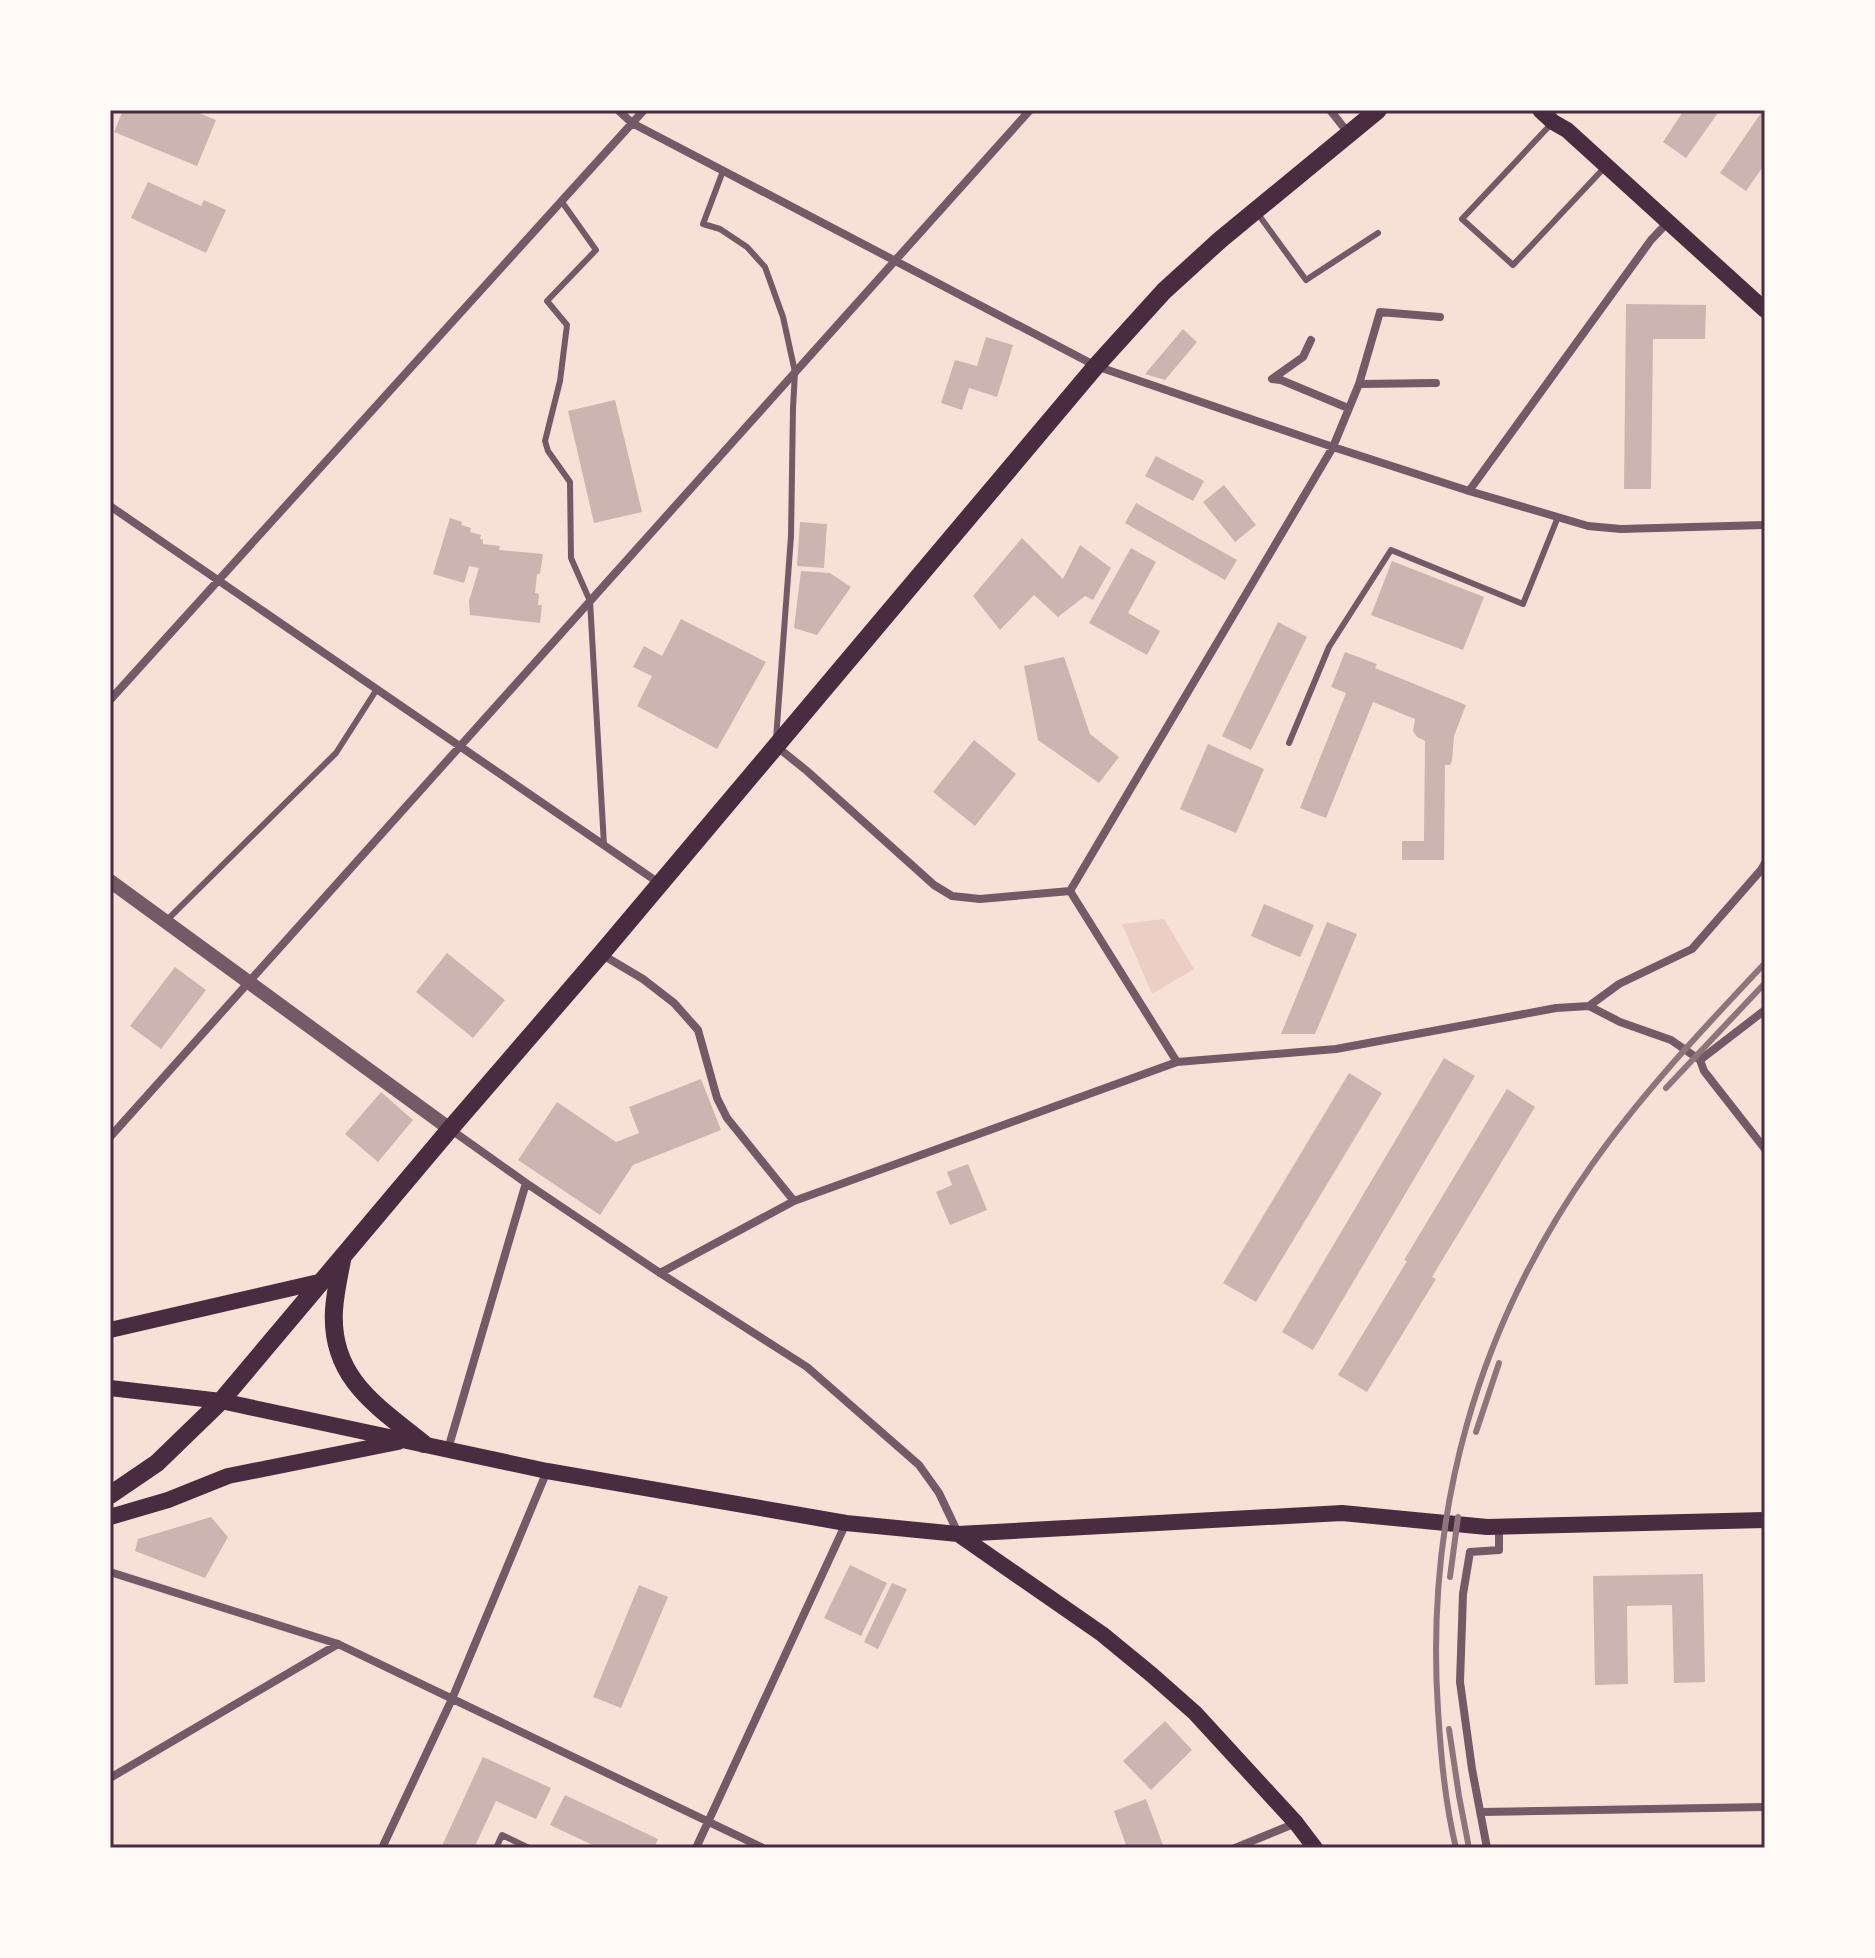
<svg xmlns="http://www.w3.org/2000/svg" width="1875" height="1958" viewBox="0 0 1875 1958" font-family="Lora,serif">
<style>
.green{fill:#ebcfc5}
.building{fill:#ccb4b1}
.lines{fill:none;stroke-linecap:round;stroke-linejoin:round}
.service{stroke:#755966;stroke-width:6}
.minor{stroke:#755966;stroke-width:8}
.tertiary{stroke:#755966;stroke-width:14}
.secondary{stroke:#4a2c40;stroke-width:16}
.primary{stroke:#4a2c40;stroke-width:18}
.rail{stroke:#8f747c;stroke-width:6}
.neatline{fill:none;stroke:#4a2c40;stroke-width:3}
</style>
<rect width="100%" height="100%" fill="#f7e1d7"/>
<path class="green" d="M1164,919L1194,969L1152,994L1122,924Z"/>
<path class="building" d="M123,110H191L216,120L197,166L114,132Z
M1684,110H1720L1686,158L1663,142Z
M1763,110H1765V164L1746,191L1720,173Z
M148,182L201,206L204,200L226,210L206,253L131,218Z
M1626,304L1706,305L1705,339H1653L1651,489H1624Z
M1183,329L1197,342L1165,380L1145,374Z
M986,337L1013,345L997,397L969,388L962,410L941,403L955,360L977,366Z
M615,400L642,512L594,523L568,411Z
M1156,456L1204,481L1193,501L1145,476Z
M1224,485L1256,525L1235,542L1203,502Z
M1136,503L1237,560L1225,580L1125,523Z
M450,518L462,522L461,525L471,528L470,532L481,535L480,539L483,540V544L500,546L499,550L543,554L540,574H537L535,593L539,594L538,605H542L540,623L470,615L469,601L479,568L469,566L464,583L433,574Z
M800,522L827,524L824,568L797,566Z
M1022,538L1063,579L1080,545L1111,568L1093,600L1085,596L1058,617L1034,595L1000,630L973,596Z
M1131,548L1156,562L1128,613L1160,631L1147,655L1089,623Z
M1392,561L1484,597L1463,650L1371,615Z
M801,571L830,573L851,587L817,635L794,628Z
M681,619L766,662L717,749L637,706L652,676L633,667L644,646L662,656Z
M1278,622L1307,637L1251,750L1222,736Z
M1345,652L1377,664L1375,668L1466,705L1454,736L1452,761L1450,765H1445L1444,860H1402V841H1424L1425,741L1417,737L1413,731L1415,719L1373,702L1326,818L1300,808L1346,693L1331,687Z
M1064,657L1090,734L1119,757L1099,783L1038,740L1024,666Z
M974,740L1016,774L975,826L933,792Z
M1208,744L1264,769L1236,833L1180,809Z
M1264,904L1314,925L1300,957L1251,936Z
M1327,922L1357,934L1315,1034H1281Z
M447,953L505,1000L473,1038L416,992Z
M175,967L206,990L161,1049L130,1026Z
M1444,1058L1475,1076L1313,1350L1282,1332Z
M1349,1073L1382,1093L1256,1302L1223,1283Z
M701,1079L721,1130L633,1165L600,1215L518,1160L557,1102L616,1142L639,1133L629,1107Z
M1507,1089L1535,1107L1432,1277L1436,1279L1367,1392L1338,1375L1407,1261L1404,1260Z
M381,1092L413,1120L378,1162L345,1134Z
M968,1164L987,1210L950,1225L936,1192L952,1185L947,1172Z
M211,1517L228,1537L205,1578L135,1551L138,1539Z
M850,1565L887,1583L861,1636L824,1618Z
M1703,1574L1705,1682L1674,1683L1672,1605L1627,1606L1628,1684L1595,1685L1593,1576Z
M892,1583L907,1589L878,1649L864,1642Z
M639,1585L668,1597L621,1708L593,1697Z
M1165,1721L1192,1750L1151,1790L1123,1761Z
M483,1757L551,1788L536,1819L496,1801L474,1848H441Z
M565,1795L658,1839L654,1848H599L550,1825Z
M1146,1799L1164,1848H1127L1114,1811Z"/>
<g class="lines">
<path class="service" d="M1553,122L1462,219L1513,265L1605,167
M723,171L703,224L720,229L747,247L765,267L783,317L795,372L793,408L791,536L776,739
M562,202L596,250L547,301L567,325L560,381L545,441L548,451L570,482L571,558L590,601L604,845
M1258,214L1306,280L1378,233
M1289,743L1329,647L1391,550L1523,604L1558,517
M166,921L336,753L377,689
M496,1848L502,1835L529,1848"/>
<path class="minor" d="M618,110L632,123L1096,366L1333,447L1469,491L1588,526L1621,529L1765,525
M1330,110L1349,134
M1311,340L1303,357L1272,379L1281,380L1348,408
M1359,384L1436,383
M1469,491L1651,240L1668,222
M110,506L659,883
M110,700L644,110
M776,746L807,771L934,885L952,896L980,899L1070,891L1177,1062
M1070,891L1333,447L1359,384L1380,312L1440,317
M601,954L643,979L674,1003L698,1030L717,1098L727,1118L794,1201
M1589,1006L1620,1022L1671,1040L1700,1060L1704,1071L1765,1149
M1700,1060L1765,1010
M450,1129L526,1183L660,1273L807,1367L919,1465L939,1493L958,1533
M110,1137L1030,110
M660,1273L794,1201L1177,1062L1336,1049L1556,1008L1589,1006L1619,984L1692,949L1761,870L1765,863
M448,1449L526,1183
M110,1572L338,1644L763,1848
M110,1778L338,1644
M1481,1812L1765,1807
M382,1848L452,1699L547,1471
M696,1848L846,1523
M1235,1848L1296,1823
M1487,1848L1472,1769L1460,1682L1463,1594L1470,1552L1499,1550V1527"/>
<path class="tertiary" d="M110,881L450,1129"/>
<path class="secondary" d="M1540,110L1553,122L1567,130L1765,310
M110,1330L323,1281
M110,1388L221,1401L547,1471L846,1523L958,1534L1102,1634L1152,1675L1195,1713L1296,1823L1315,1848
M110,1517L168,1500L228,1476L398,1442
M958,1534L1342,1513L1487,1527L1765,1520"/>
<path class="primary" d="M342,1260C339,1276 335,1293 334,1310C330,1378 377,1406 424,1444
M110,1495L157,1463L221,1401L450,1129L601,954L1096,366L1164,291L1220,240L1378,110"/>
<path class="rail" d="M1666,1088L1765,983
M1476,1432L1499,1363
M1450,1577L1458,1517
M1449,1729L1459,1796L1469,1848
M1456,1848C1445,1803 1441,1756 1438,1710C1425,1512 1477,1328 1591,1166C1642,1093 1704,1028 1765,963"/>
</g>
<rect width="1875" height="1958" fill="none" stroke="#fffaf5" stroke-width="224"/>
<rect x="112" y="112" width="1651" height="1734" class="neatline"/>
</svg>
